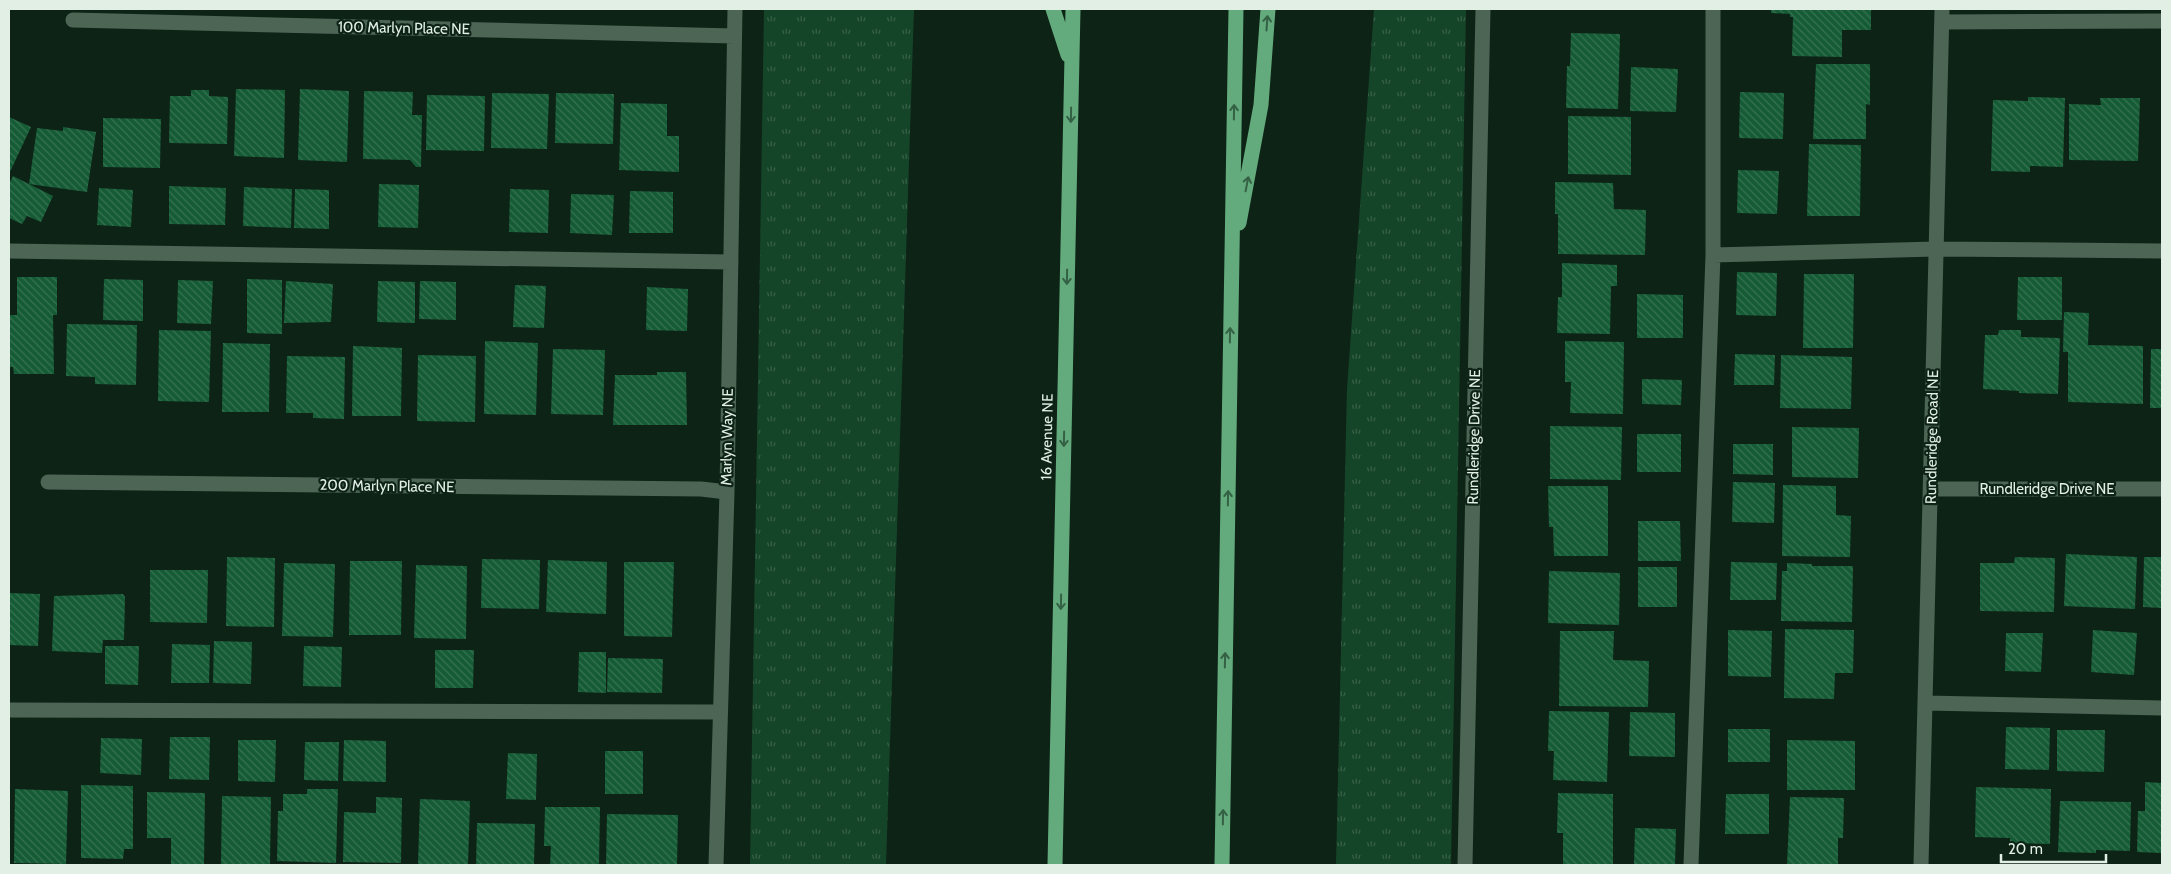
<svg xmlns="http://www.w3.org/2000/svg" width="2171" height="874" viewBox="0 0 2171 874" font-family="Cabin,sans-serif">
<style>
.park{fill:url(#park-tufts)}
.building{fill:url(#building-back-hatch)}
.lines{fill:none;stroke-linecap:round;stroke-linejoin:round}
.minor{stroke:#4d6554;stroke-width:15}
.highway{stroke:#63ab7d;stroke-width:15}
.oneway{stroke:#346044}
.labels{text-anchor:middle;dominant-baseline:central;stroke-width:4.5;stroke-linejoin:round;paint-order:stroke}
.street-label{font-size:15px;fill:#e1efe5;stroke:#0d2316}
</style>
<defs>
<pattern id="park-tufts" width="24" height="20" patternUnits="userSpaceOnUse" patternTransform="scale(1.25)"><rect width="24" height="20" fill="#154529"/><path d="M3 7l-1-3M5 7V3M7 7l1-3M15 17l-1-3M17 17v-4M19 17l1-3" fill="none" stroke="#376048"/></pattern>
<pattern id="building-back-hatch" width="6" height="6" patternUnits="userSpaceOnUse" patternTransform="scale(1.25)"><rect width="6" height="6" fill="#155b35"/><path d="M-1 5l2 2M0 0l6 6M5-1l2 2" fill="none" stroke="#377352"/></pattern>
</defs>
<rect width="100%" height="100%" fill="#0d2316"/>
<path class="park" d="M764,9H914L886,865H750Z
M1374,9H1466L1451,865H1336L1347,389Z"/>
<path class="building" d="M1771,9H1871V30H1842V57L1792,56L1793,17H1790V14L1771,13Z
M1571,33L1620,34L1618,109L1566,108L1567,66H1570Z
M1816,64H1870V105L1866,104V139H1813Z
M1631,67L1678,69L1676,112L1630,111Z
M236,89L285,90L284,158L234,156Z
M300,89L349,91L347,162L298,160Z
M191,90H209V96L228,97L227,144L169,143L170,96H191Z
M364,91L413,92L412,115H422L421,167H416L410,160L363,159Z
M1740,92L1784,93L1783,139L1739,138Z
M492,93L549,94L547,149L491,148Z
M556,93L614,94L613,144L555,143Z
M427,95L485,96L484,151L426,150Z
M2028,97L2065,98L2063,167L2030,166V172L1991,171L1993,100L2028,101Z
M2100,98H2140L2138,161L2069,160V104L2101,105Z
M621,103L667,104V136H679V172L619,170Z
M1568,116L1631,117V175L1568,174Z
M9,117L31,127L9,174Z
M103,118L161,119L160,168L103,167Z
M63,127L96,132L87,192L29,184L37,128L63,131Z
M1809,144L1861,145L1860,216H1807Z
M1738,170L1779,171L1777,214L1737,213Z
M13,176L53,196L41,222L27,216L22,224L9,218V184Z
M1555,182L1613,183L1614,209L1646,210L1645,255L1558,254V214H1555Z
M379,184L419,185L418,228L378,227Z
M169,186L226,188L225,225L169,224Z
M244,187L292,189L291,228L243,226Z
M99,188L133,190L131,227L97,225Z
M295,189L329,190V229L294,228Z
M510,189L549,190L548,233L509,232Z
M630,191L673,192V233H629Z
M571,194L614,195L612,235L570,233Z
M1562,263L1617,265V286H1611L1610,334L1557,333L1558,297H1562Z
M1737,272L1777,273L1776,316L1736,315Z
M1804,274H1854L1853,348H1803Z
M17,277H57V315H53L54,374H14L13,367H9V315H17Z
M2018,277H2062V320H2017Z
M104,279L143,280V321L103,320Z
M247,279L282,280V334L247,333Z
M178,280L213,281L211,324L177,323Z
M286,281L333,284L331,322L284,323Z
M378,281L415,282V323L377,322Z
M420,281L456,282V320L419,319Z
M515,285L546,286L544,328L513,327Z
M647,287L688,289L687,331L646,330Z
M1637,294L1683,295V338H1637Z
M2064,312L2089,313L2088,345L2143,346V404L2068,402V352H2063Z
M67,324L137,325L136,385L95,384V377L66,376Z
M159,330L211,331L209,402L158,401Z
M1999,330H2021V337L2060,338L2058,394L2019,393V391L1983,389L1985,335H1998Z
M485,341L538,343L536,415L484,414Z
M1565,341L1624,342L1623,414L1570,413L1571,382H1565Z
M223,343L270,344L269,412H222Z
M353,346L402,348L401,416H352Z
M553,349L605,350L603,415L551,414Z
M2151,349H2162V408H2150Z
M1735,354L1775,355L1774,385H1734Z
M418,355L476,356L475,422L417,421Z
M1781,355L1852,357L1851,409L1780,408Z
M287,356L345,357L344,419L313,418V413H286Z
M657,372H686L687,425H613L615,375H657Z
M1642,379L1682,380L1681,405L1642,404Z
M1550,426L1622,427L1621,480L1550,479Z
M1792,427L1859,428L1858,478L1792,477Z
M1637,434H1681V472H1637Z
M1733,444H1773V475L1733,474Z
M1733,482L1775,483L1774,523L1732,522Z
M1783,485L1836,486V515L1851,516L1850,557L1782,556Z
M1548,486H1608V556H1554L1553,527H1549Z
M1638,521H1680L1681,561H1638Z
M2066,554L2137,557L2135,609L2064,606Z
M227,557L275,558L274,627L226,626Z
M2015,557L2055,558L2054,612L1980,611V563H2014Z
M2144,557H2162V608L2143,607Z
M482,559L540,560L539,609L481,608Z
M548,560L607,562L606,614L546,612Z
M350,561H402L401,635H349Z
M624,562H674L672,637L624,636Z
M1731,562L1777,563L1776,600H1730Z
M284,563L335,564L333,637L282,636Z
M1787,563L1812,564V566H1853L1852,622L1781,621L1782,571H1787Z
M416,565L467,566L466,639L414,638Z
M1638,567H1677V607H1638Z
M150,570H208L207,623L150,622Z
M1549,571L1620,573L1619,625L1548,623Z
M9,593L40,594L38,646L9,645Z
M123,594L125,597L124,640H103L102,653L52,651L54,596Z
M1785,629L1854,630L1853,673H1835L1834,699L1784,698Z
M1728,630L1772,631L1771,677L1728,676Z
M2093,630L2137,633L2134,675L2091,672Z
M1560,631H1614L1613,660L1649,661L1648,707L1559,706Z
M2006,633H2043L2041,672L2005,671Z
M214,641L252,642L251,684L213,683Z
M172,644L210,645L209,683H171Z
M105,646H139L138,685L105,684Z
M304,646L342,647L341,687L303,686Z
M435,650H474L473,688H435Z
M579,652H606V693L578,692Z
M608,658L663,659L662,693L607,692Z
M1549,711L1609,712L1607,782L1553,780L1554,751H1548Z
M1630,712L1675,713V757L1629,756Z
M2006,727L2050,728L2049,770L2005,769Z
M1728,729H1770V762H1728Z
M2057,730H2105L2104,772L2057,771Z
M170,737H210L209,780L169,779Z
M101,738L142,739L141,775L100,773Z
M238,740H276L275,782L238,781Z
M344,740L386,741V782L343,781Z
M1787,740L1855,741V790H1787Z
M305,742H339L338,781L304,780Z
M605,751H643V794H605Z
M508,753L537,754L536,800L506,799Z
M2145,782L2162,783V853L2137,852L2138,811H2145Z
M81,785L133,786V849H124L123,859L81,858Z
M1976,787L2051,789L2050,844L2010,843V838L1975,837Z
M15,789L68,791L66,864L14,863Z
M307,789H338L336,863L277,861L278,811H283V794H307Z
M147,792L205,793L204,865H171V838H147Z
M1558,793L1613,794V865H1563V833H1557Z
M1726,794H1769V834H1725Z
M222,796L271,797L270,865H221Z
M376,797L402,798L401,863L343,862L344,812L376,813Z
M1790,797L1844,798L1843,838H1838V865H1787Z
M420,799L470,801L468,865H418Z
M2060,801L2131,802L2130,851L2096,850V853L2058,852Z
M545,807H600L599,865H550L551,846H544Z
M607,814L678,815L677,865H606Z
M477,823L535,824L534,865H476Z
M1635,828L1676,829L1675,865H1634Z"/>
<g class="lines">
<path class="minor" d="M73,20L734,36
M1942,22L2162,21
M9,251L731,262
M1713,255L1935,249L2162,251
M48,482L701,489L727,492
M1932,489H2162
M1926,703L2162,708
M9,710L719,712
M716,865L727,492L735,9
M1465,865L1483,9
M1691,865L1713,255V9
M1921,865L1942,9"/>
<path class="highway" d="M1053,9L1068,55
M1239,223L1261,105L1268,9
M1055,865L1073,9
M1222,865L1236,9"/>
</g>
<defs><path id="oneway-shaft" d="M-6 0H5M1.5-3L5.5 0L1.5 3" fill="none" stroke-width="1.6" stroke-linecap="round" stroke-linejoin="round" transform="scale(1.25)"/></defs>
<g class="oneway">
<use href="#oneway-shaft" transform="translate(1267 23) rotate(-86)"/>
<use href="#oneway-shaft" transform="translate(1234 112) rotate(-89)"/>
<use href="#oneway-shaft" transform="translate(1071 115) rotate(91)"/>
<use href="#oneway-shaft" transform="translate(1247 184) rotate(-79)"/>
<use href="#oneway-shaft" transform="translate(1067 277) rotate(91)"/>
<use href="#oneway-shaft" transform="translate(1230 335) rotate(-89)"/>
<use href="#oneway-shaft" transform="translate(1064 439) rotate(91)"/>
<use href="#oneway-shaft" transform="translate(1228 498) rotate(-89)"/>
<use href="#oneway-shaft" transform="translate(1061 602) rotate(91)"/>
<use href="#oneway-shaft" transform="translate(1225 660) rotate(-89)"/>
<use href="#oneway-shaft" transform="translate(1223 817) rotate(-89)"/>
</g>
<g class="labels">
<g class="street-label">
<text transform="translate(404 28) rotate(1)">100 Marlyn Place NE</text>
<text transform="translate(727 437) rotate(-89)">Marlyn Way NE</text>
<text transform="translate(1047 437) rotate(-89)">16 Avenue NE</text>
<text transform="translate(1474 437) rotate(-89)">Rundleridge Drive NE</text>
<text transform="translate(1932 437) rotate(-89)">Rundleridge Road NE</text>
<text transform="translate(387 486) rotate(1)">200 Marlyn Place NE</text>
<text x="2047" y="489">Rundleridge Drive NE</text>
</g>
</g>
<rect width="2171" height="874" fill="none" stroke="#e1efe5" stroke-width="20"/>
<path d="M2001 854v8h105v-8" fill="none" stroke="#e1efe5" stroke-width="2.5"/>
<text x="2008" y="854" font-size="15" fill="#e1efe5" stroke="#0d2316" stroke-width="4" paint-order="stroke">20 m</text>
</svg>
